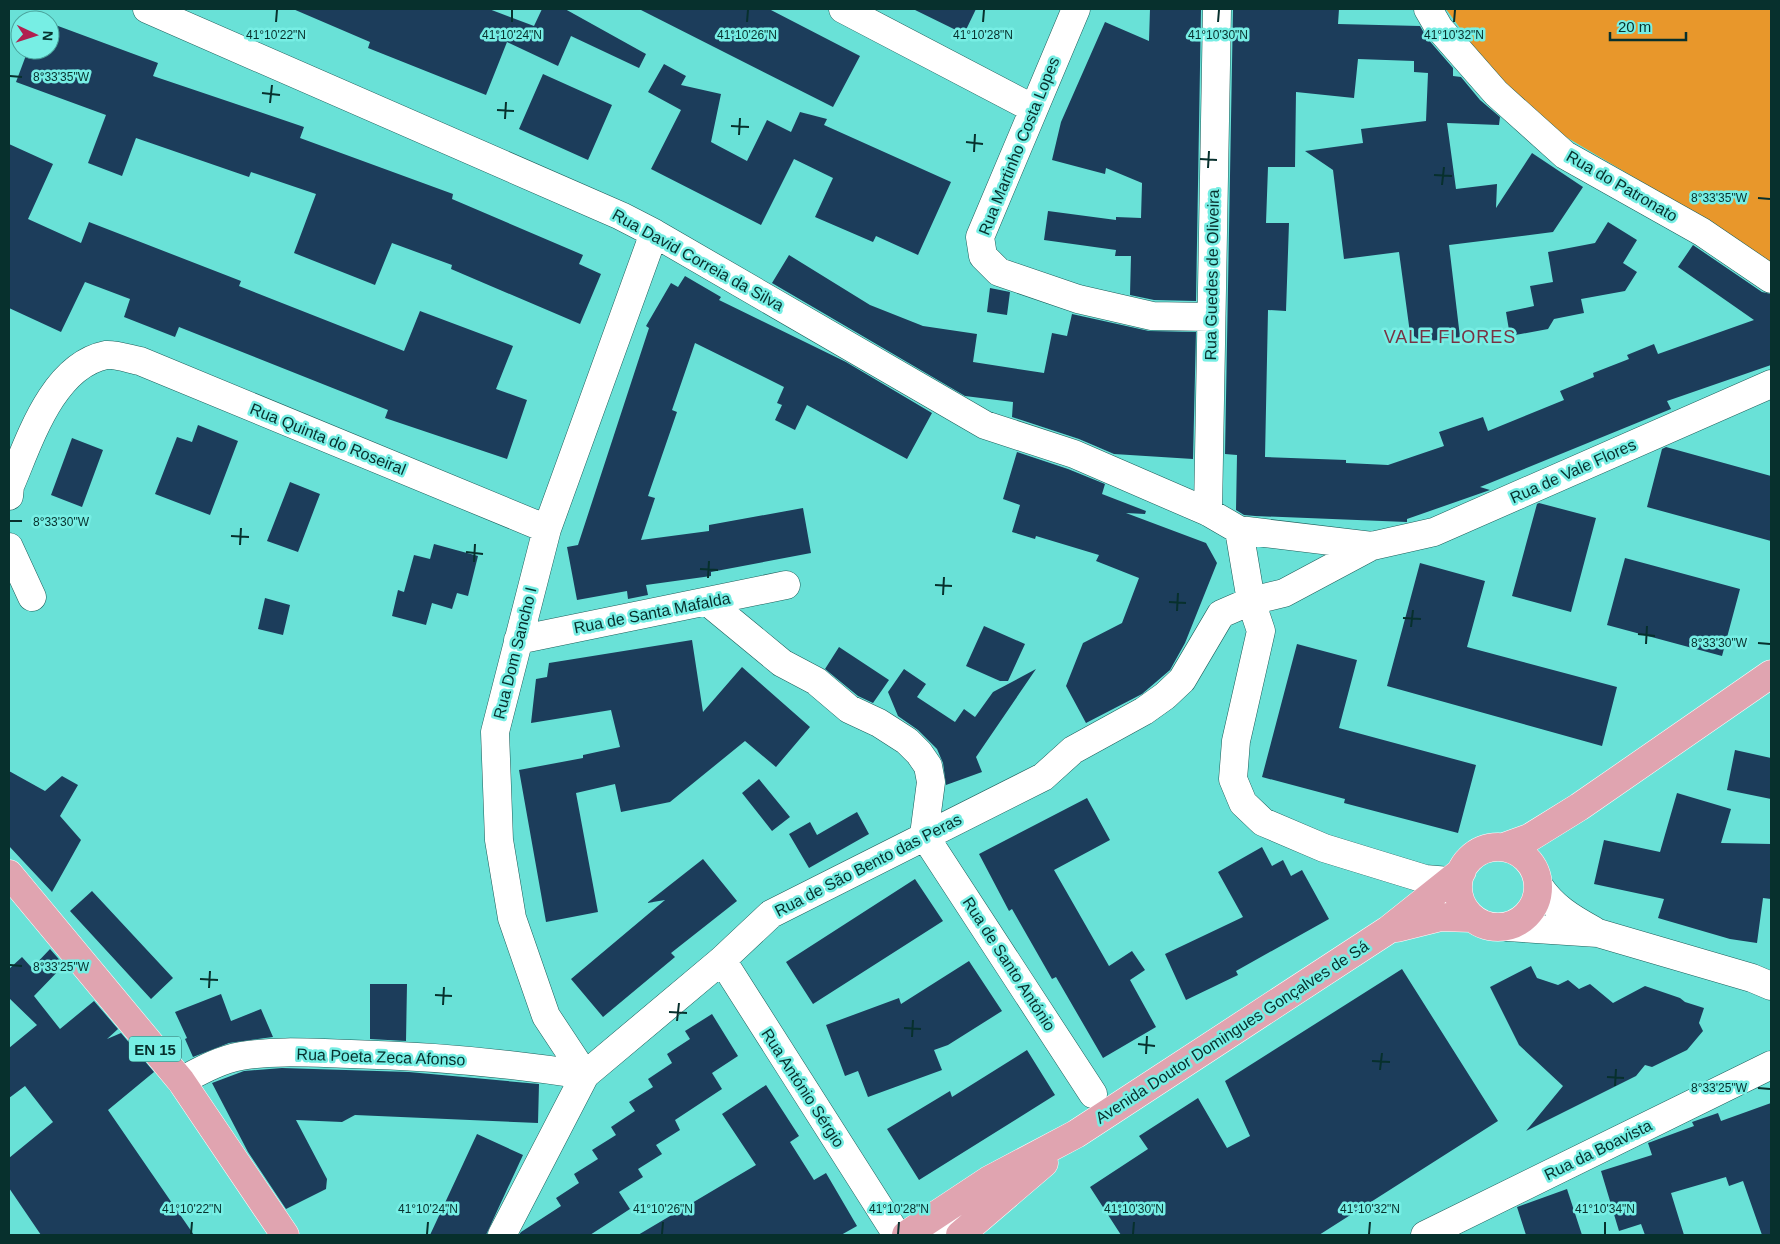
<svg xmlns="http://www.w3.org/2000/svg" width="1780" height="1244" viewBox="0 0 1780 1244" font-family="Arial,sans-serif">
<style>
.green{fill:#e8972b}
.building{fill:#1c3d5b}
.lines{fill:none;stroke-linecap:round;stroke-linejoin:round}
.minor-casing{stroke:#1d5e5a;stroke-width:29}
.major-casing{stroke:#fff;stroke-width:29}
.minor{stroke:#fff;stroke-width:28}
.major{stroke:#e0a4b0;stroke-width:28}
.ticks{fill:none;stroke:#07302d;stroke-width:2}
.labels{text-anchor:middle;dominant-baseline:central;stroke-width:5;stroke-linejoin:round;paint-order:stroke}
.shield{fill:#77eee4;stroke:#296964;stroke-width:1}
.shield-label{font-size:15px;font-weight:bold;fill:#07302d}
.street-label{font-size:16px;fill:#07302d;stroke:#77eee4}
.neighbourhood-label{font-size:18px;letter-spacing:1px;fill:#793243;stroke:#77eee4}
.ticks-label{font-size:12px;text-anchor:middle;fill:#07302d;stroke:#77eee4;stroke-width:5;stroke-linejoin:round;paint-order:stroke}
</style>
<rect width="100%" height="100%" fill="#69e1d7"/>
<path class="green" d="M1446,9H1771V267L1718,227L1561,134L1498,80Z"/>
<path class="building" d="M293,9H489L534,26L542,9H565L646,54L639,68L571,36L558,66L507,42L486,95L368,48L370,42Z
M639,9H769L860,56L833,107Z
M913,9H976L964,34Z
M1150,9H1201L1196,301L1154,300L1130,295L1131,256H1115L1116,250L1044,240L1048,211L1116,220V217L1141,218L1142,183L1106,168L1105,174L1052,160L1061,122L1105,22L1149,41Z
M1233,9H1339L1338,24L1420,26L1427,38L1453,68V76L1461,77L1480,100L1500,117L1499,125L1447,123L1456,189L1497,184L1496,208L1532,153L1583,187L1553,232L1449,245L1460,337L1422,342L1410,333L1399,252L1344,259L1333,170L1305,151L1363,143L1361,129L1426,121L1428,73L1414,72V61L1358,59L1354,98L1296,92L1295,167H1268L1266,223H1289L1286,311L1268,310L1265,457L1346,460V463L1388,465L1444,446L1439,432L1483,417L1488,431L1564,400L1560,391L1594,377L1593,373L1629,359L1627,355L1654,344L1658,354L1754,320L1678,267L1693,245L1762,292L1771,294V365L1667,401L1671,409L1480,487L1490,490L1407,519V522L1255,516L1244,515L1236,510L1237,455L1225,454Z
M50,23L158,63L153,76L304,127L300,138L453,194L452,199L583,255L579,264L601,274L580,324L451,269L452,265L392,243L375,285L294,253L316,194L251,172L249,177L136,138L122,176L88,163L106,115L16,82L28,50H50Z
M664,64L686,76L681,85L721,94L711,142L747,161L767,120L791,132L800,112L827,119L824,125L951,182L918,255L876,236L873,242L815,217L833,178L794,159L761,225L651,169L681,110L648,92Z
M543,74L612,105L588,160L519,129Z
M9,144L53,164L28,219L81,243L89,222L241,281L239,286L404,351L420,311L513,346L496,389L527,400L507,459L385,418L388,410L179,327L175,337L124,317L130,299L85,282L61,332L9,308Z
M1608,222L1637,240L1623,263L1637,272L1625,291L1581,299L1584,313L1554,319L1548,329L1510,336L1506,312L1534,306L1530,286L1553,282L1548,252L1595,243Z
M789,255L870,305L923,326L977,334L973,362L1044,373L1052,333L1067,336L1072,314L1149,331L1196,332L1193,459L1114,454L1079,439L1012,417L1013,402L965,396L772,283Z
M685,276L721,297L719,300L846,362L932,413L907,459L807,405L795,430L775,420L782,405L777,403L784,387L695,343L672,410L677,412L648,496L655,498L641,540L709,531V525L803,508L811,553L711,572V576L646,585L648,595L628,599L627,591L577,600L567,547L578,545L649,328L646,326L671,283L678,287Z
M990,288L1010,292L1007,315L987,312Z
M198,425L238,441L210,515L155,494L177,437L192,442Z
M72,438L103,450L82,507L51,495Z
M1666,447L1771,476V541L1647,507L1662,449Z
M1017,452L1068,469L1105,484L1102,494L1146,511L1145,514L1126,513L1206,543L1217,563L1185,643L1170,670L1142,694L1086,723L1066,686L1083,643L1122,623L1139,578L1096,561L1099,555L1036,536L1035,539L1012,532L1020,505L1003,499Z
M290,482L320,494L298,552L267,541Z
M1539,503L1596,518L1571,612L1512,596L1537,504Z
M434,544L478,556L468,596L457,593L452,609L432,603L426,625L392,616L398,590L404,592L414,555L430,559Z
M1625,558L1740,589L1722,656L1607,625Z
M1420,563L1485,581L1467,647L1617,687L1602,746L1387,686Z
M265,598L290,605L283,635L258,629Z
M984,626L1025,644L1008,681H1000L966,666Z
M692,640L703,712L742,667L810,727L776,767L745,741L670,802L621,812L615,784L576,793L598,912L546,922L519,770L583,758V755L620,747L611,710L531,723L536,679L547,677L549,663Z
M1297,644L1357,660L1339,728L1476,765L1458,833L1344,803L1345,799L1262,777Z
M839,647L889,680L873,703L858,696L825,669Z
M904,669L926,684L917,697L955,722L964,709L975,717L993,692L1036,669L976,757L982,772L946,785L943,763L937,749L918,730L898,716L888,692Z
M1735,750L1771,758V799L1727,790Z
M9,771L45,791L62,776L78,785L60,816L81,840L52,892L9,846Z
M759,779L790,817L772,831L742,793Z
M1677,793L1731,809L1721,843L1771,844V899L1763,898L1757,943L1730,939L1658,918L1664,899L1594,884L1604,840L1660,852Z
M1087,798L1110,840L1054,870L1109,966L1132,951L1145,970L1130,980L1156,1027L1103,1058L1056,977L1052,979L1012,909L1009,911L979,854Z
M857,812L869,834L809,868L789,834L810,822L817,835Z
M1262,847L1272,866L1283,860L1291,876L1302,870L1329,919L1236,971L1238,975L1186,1000L1165,954L1243,917L1218,872Z
M703,859L737,901L671,953L675,957L603,1017L571,979L665,900L647,903Z
M915,879L943,921L813,1004L786,962Z
M92,891L173,978L151,999L70,911Z
M50,949L64,965L34,996L60,1029L94,1001L118,1029L107,1039L121,1033L154,1072L108,1110L194,1235H41L9,1188V1158L53,1122L25,1086L9,1098V1048L37,1025L9,998V969L22,957L32,968Z
M969,961L1002,1011L948,1045L934,1050L942,1070L868,1097L858,1071L845,1076L826,1025L899,998L901,1004Z
M1531,966L1537,978L1558,985L1568,980L1579,989L1590,984L1613,1003L1645,986L1680,998L1685,1002L1704,1008L1699,1023L1703,1031L1687,1050L1652,1067L1645,1065L1636,1076L1526,1131L1563,1086L1519,1045L1490,987Z
M1402,969L1498,1121L1319,1235H1121L1090,1187L1148,1149L1139,1136L1198,1098L1227,1148L1250,1136L1225,1081Z
M370,984H407L406,1041L370,1039Z
M221,994L231,1021L261,1009L273,1037L229,1043L193,1057L185,1039L187,1038L175,1012Z
M712,1014L738,1056L712,1073L722,1089L675,1120L680,1130L656,1145L662,1154L638,1169L643,1177L619,1192L630,1209L590,1235H519L521,1232L561,1206L556,1198L579,1183L574,1174L598,1159L592,1150L616,1135L611,1127L635,1111L629,1102L653,1087L648,1079L672,1063L667,1054L690,1039L685,1031Z
M1027,1050L1055,1095L919,1180L887,1129L950,1091L952,1097Z
M282,1068L409,1072L539,1084L538,1123L355,1115L342,1122L296,1120L327,1179L326,1189L286,1209L248,1152L212,1083L244,1071Z
M766,1085L799,1136L790,1142L814,1180L826,1173L857,1226L841,1235H638L756,1165L722,1114Z
M1771,1103V1235H1762L1743,1181L1729,1186L1726,1177L1671,1193L1684,1235H1645L1641,1224L1619,1231L1601,1171L1652,1155L1648,1143L1694,1126L1692,1122L1718,1113L1721,1121Z
M477,1134L523,1155L486,1235H430Z
M1567,1189L1582,1235H1526L1517,1207Z"/>
<g class="lines">
<g class="minor-casing">
<path id="minor" d="M147,9L621,216L654,233L985,425L1074,454L1208,512L1239,530L1372,546
M843,9L1032,108
M1076,9L980,237L983,256L999,272L1078,299L1152,316L1211,317
M1428,9L1439,28L1496,93L1565,155L1702,232L1771,279
M9,496L10,486C29,442 52,366 106,355C115,354 130,359 140,361L547,529
M1208,512L1217,9
M1239,530L1251,601L1261,631L1236,741L1233,779L1243,803L1263,822L1324,848L1425,879L1449,881
M9,547L32,597
M708,602L782,663L816,681L849,709L879,723L907,741L919,753L928,766L931,782L924,835L1093,1094
M518,640L786,585
M1539,886C1553,907 1571,918 1593,930
M1507,927L1598,933L1752,978L1771,986
M722,960L897,1235
M585,1075L546,1016L512,918L499,840L495,732L547,529L654,233
M181,1081C200,1071 219,1060 241,1056C277,1050 314,1053 351,1054C430,1056 507,1063 585,1075
M502,1235L585,1075L722,960L771,914L1043,777L1073,750L1144,711L1165,696L1182,680L1221,614L1251,601L1284,593L1372,546L1434,532L1771,384
M932,1235L990,1198
M1425,1235L1771,1065"/>
</g>
<g class="major-casing">
<path id="major" d="M1458 887a40 40 0 1 1 80 0a40 40 0 1 1-80 0Z
M1504,847L1529,838L1579,807L1771,674
M9,874L181,1081L285,1235
M1397,928L1441,917L1471,918
M906,1235L989,1180L1076,1134L1388,930L1462,871
M960,1235L1044,1163"/>
</g>
<use href="#minor" class="minor"/>
<use href="#major" class="major"/>
</g>
<path class="ticks" d="M276,22L277,10M512,22V10M747,22L748,10M983,22L984,10M1218,22L1219,10M1454,22L1455,10M10,76L22,77M262,93L280,95M270,103L272,85M497,110L514,111M505,119L506,102M731,126L749,127M739,135L740,118M966,142L983,144M974,152L975,134M1200,159L1217,160M1208,168L1209,151M1434,175L1452,176M1442,185L1444,167M1758,198L1770,199M10,521H22M231,536L249,537M240,545L241,528M466,552L483,554M474,562L475,544M700,569L718,570M708,578L709,561M935,585L952,586M943,595L944,577M1169,602L1186,603M1177,611L1178,593M1403,618L1421,619M1411,627L1413,610M1638,634L1655,636M1758,643L1770,644M1646,644L1647,626M10,965L22,966M200,979L218,980M209,988L210,971M435,995L452,996M443,1005L444,987M669,1012L687,1013M677,1021L679,1003M904,1028L921,1029M912,1037L913,1020M1138,1044L1155,1046M1146,1054L1147,1036M1372,1061L1390,1062M1380,1070L1382,1053M1607,1077L1624,1078M1615,1086L1616,1069M1758,1088L1770,1089M191,1234L192,1222M427,1234L428,1222M662,1234L663,1222M898,1234L899,1222M1133,1234L1134,1222M1369,1234L1370,1222M1605,1234V1222"/>
<g class="labels">
<rect class="shield" x="129" y="1036.5" width="52" height="25" rx="4"/>
<g class="shield-label">
<text x="155" y="1049">EN 15</text>
</g>
<g class="street-label">
<text transform="translate(1019 146) rotate(-68)">Rua Martinho Costa Lopes</text>
<text transform="translate(1622 186) rotate(30)">Rua do Patronato</text>
<text transform="translate(698 260) rotate(29)">Rua David Correia da Silva</text>
<text transform="translate(1212 275) rotate(-89)">Rua Guedes de Oliveira</text>
<text transform="translate(328 439) rotate(22)">Rua Quinta do Roseiral</text>
<text transform="translate(1573 471) rotate(-24)">Rua de Vale Flores</text>
<text transform="translate(652 613) rotate(-11)">Rua de Santa Mafalda</text>
<text transform="translate(515 653) rotate(-76)">Rua Dom Sancho I</text>
<text transform="translate(868 865) rotate(-27)">Rua de São Bento das Peras</text>
<text transform="translate(1009 964) rotate(57)">Rua de Santo António</text>
<text transform="translate(1232 1032) rotate(-33)">Avenida Doutor Domingues Gonçalves de Sá</text>
<text transform="translate(381 1057) rotate(2)">Rua Poeta Zeca Afonso</text>
<text transform="translate(803 1088) rotate(57)">Rua António Sérgio</text>
<text transform="translate(1598 1150) rotate(-26)">Rua da Boavista</text>
</g>
<g class="neighbourhood-label">
<text x="1450" y="337">VALE FLORES</text>
</g>
</g>
<g class="ticks-label">
<text x="276" y="39">41°10'22"N</text>
<text x="512" y="39">41°10'24"N</text>
<text x="747" y="39">41°10'26"N</text>
<text x="983" y="39">41°10'28"N</text>
<text x="1218" y="39">41°10'30"N</text>
<text x="1454" y="39">41°10'32"N</text>
<text x="61" y="81">8°33'35"W</text>
<text x="1719" y="202">8°33'35"W</text>
<text x="61" y="526">8°33'30"W</text>
<text x="1719" y="647">8°33'30"W</text>
<text x="61" y="971">8°33'25"W</text>
<text x="1719" y="1092">8°33'25"W</text>
<text x="192" y="1213">41°10'22"N</text>
<text x="428" y="1213">41°10'24"N</text>
<text x="663" y="1213">41°10'26"N</text>
<text x="899" y="1213">41°10'28"N</text>
<text x="1134" y="1213">41°10'30"N</text>
<text x="1370" y="1213">41°10'32"N</text>
<text x="1605" y="1213">41°10'34"N</text>
</g>
<rect width="1780" height="1244" fill="none" stroke="#07302d" stroke-width="20"/>
<g transform="translate(35 35) rotate(94)"><circle r="24" fill="#77eee4" stroke="#4aa29b"/>
<path d="M0-4L9 19L0 12L-9 19Z" fill="#b12050"/>
<text y="-8" font-size="14" font-weight="bold" text-anchor="middle" fill="#07302d">N</text>
</g>
<path d="M1610 32v8h76v-8" fill="none" stroke="#07302d" stroke-width="2.5"/>
<text x="1618" y="32" font-size="15" fill="#07302d" stroke="#77eee4" stroke-width="4" paint-order="stroke">20 m</text>
</svg>
